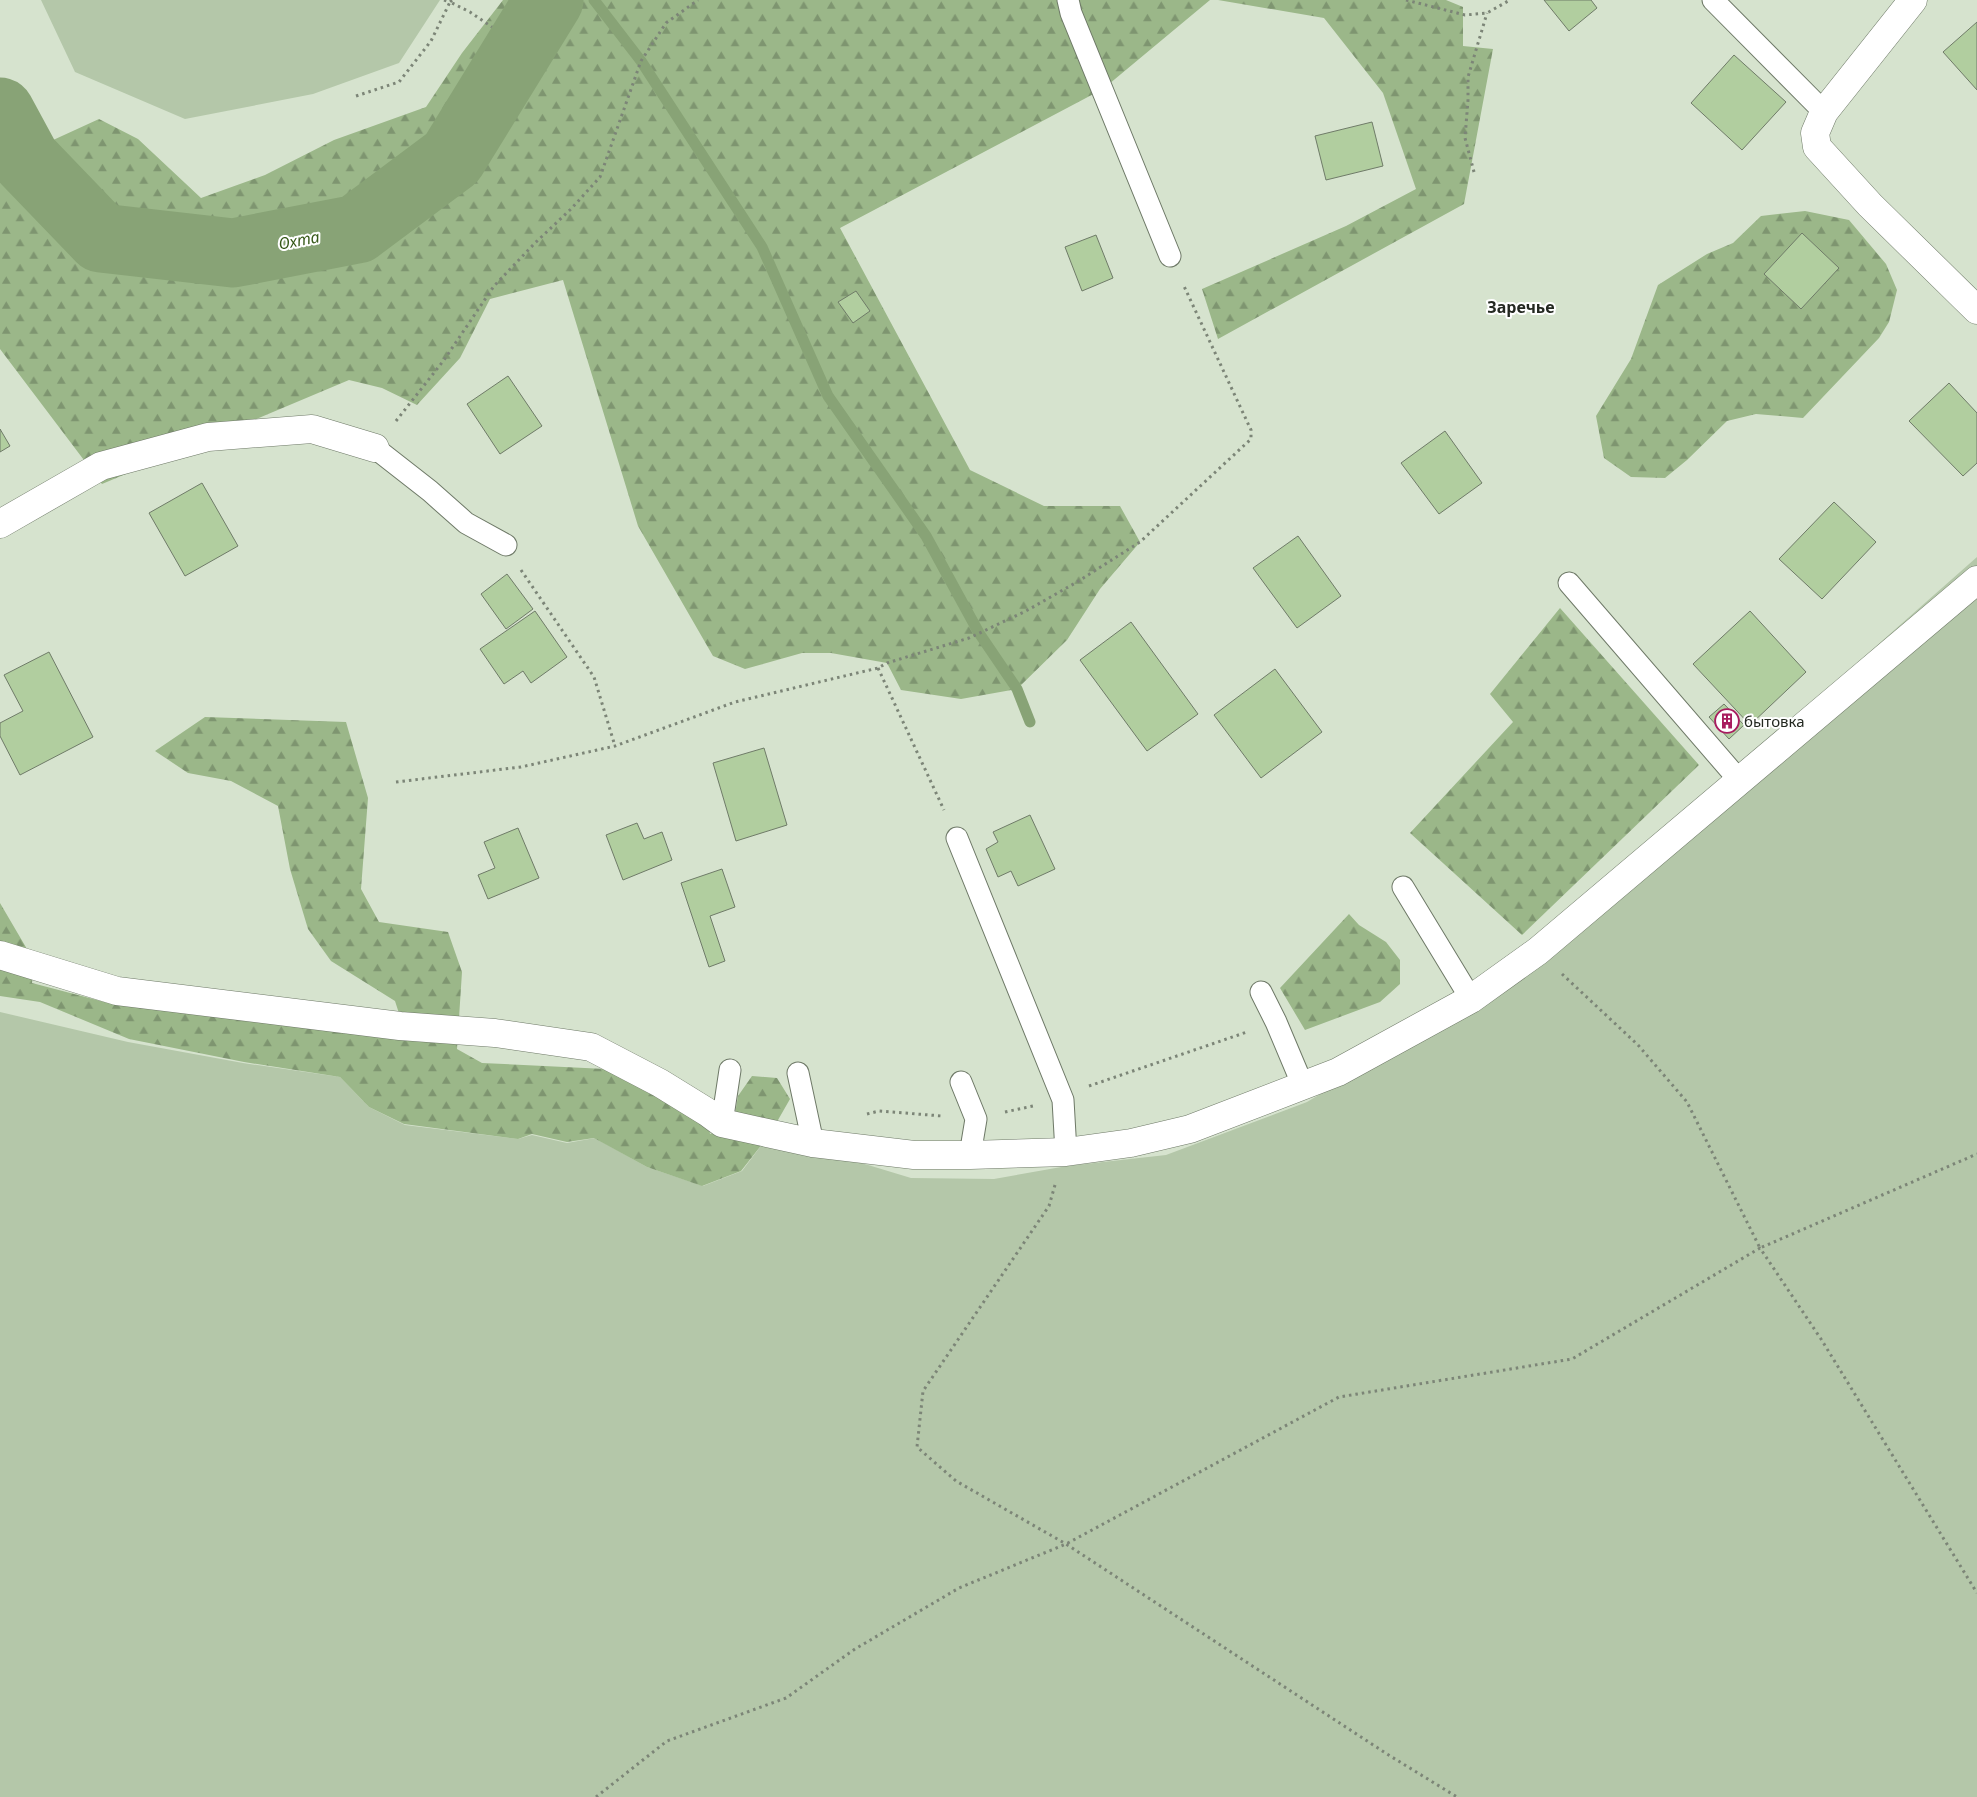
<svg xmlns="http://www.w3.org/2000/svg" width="1977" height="1797" viewBox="0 0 1977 1797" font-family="'Noto Sans',sans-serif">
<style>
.green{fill:#b4c7a9}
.forest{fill:url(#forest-firs)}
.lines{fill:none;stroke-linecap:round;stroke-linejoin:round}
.stream{stroke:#88a376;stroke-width:11}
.river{stroke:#88a376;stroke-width:69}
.building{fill:#b1ce9f;stroke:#6f7b68}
.service-casing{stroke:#6e7967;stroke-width:23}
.minor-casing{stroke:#6e7967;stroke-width:29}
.path{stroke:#7c8577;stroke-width:3;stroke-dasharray:2.5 4;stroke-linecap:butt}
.service{stroke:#fff;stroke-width:21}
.minor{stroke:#fff;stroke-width:28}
.labels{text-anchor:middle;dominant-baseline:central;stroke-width:4;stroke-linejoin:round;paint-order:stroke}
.poi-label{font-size:15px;fill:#242921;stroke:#fff;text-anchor:start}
.water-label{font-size:16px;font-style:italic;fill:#365918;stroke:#fff}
.neighbourhood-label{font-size:16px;font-weight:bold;fill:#242921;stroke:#fff}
</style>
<defs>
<pattern id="forest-firs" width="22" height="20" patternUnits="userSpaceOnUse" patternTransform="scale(1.25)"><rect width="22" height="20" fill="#9bb789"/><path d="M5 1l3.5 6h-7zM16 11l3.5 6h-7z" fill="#7e9570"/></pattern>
</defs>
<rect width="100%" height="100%" fill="#d6e3ce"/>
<path class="green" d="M41,0H440L399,63L313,94L185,119L75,72Z
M1977,557V1797H0V1012L128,1042L243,1063L340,1077L369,1107L405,1125L518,1139L532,1135L567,1143L595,1138L647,1167L703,1186L742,1171L769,1135L911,1178L994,1179L1067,1166L1166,1155L1307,1102L1470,1005Z"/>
<path class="forest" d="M503,0H1210L1103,89L840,228L970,470L1044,506H1120L1140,542L1100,589L1067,640L1017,689L961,699L901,690L887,663L831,653H802L745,669L713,656L638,526L563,280L490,299L460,358L417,405L382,388L349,380L102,484L0,349V94L51,141L99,119L138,139L201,198L265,175L334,140L426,107L462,53Z
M1218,0H1446L1463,7V46L1493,49L1464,204L1218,339L1202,289L1346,226L1416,189L1383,93L1324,18Z
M1805,211L1849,220L1886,264L1897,290L1889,322L1879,338L1803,418L1756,414L1727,421L1687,460L1665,478L1631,477L1604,458L1596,416L1631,359L1658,285L1707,254L1733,243L1761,216Z
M1560,608L1699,765L1522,935L1410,833L1513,722L1490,694Z
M205,717L346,722L368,798L361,889L379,922L448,932L462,972L457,1049L482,1063L626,1070L707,1112L710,1134L733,1126L738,1096L752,1076L777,1078L790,1099L770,1134L741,1171L702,1186L647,1167L594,1138L567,1142L532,1134L518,1139L404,1124L369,1107L340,1077L244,1062L129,1039L40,1002L0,996V903L34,961L32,983L116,1005L178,998L407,1038L395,1001L331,961L308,929L290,869L278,806L231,781L188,773L155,751Z
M1349,914L1359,925L1386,942L1400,960V984L1380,1002L1305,1030L1280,988Z"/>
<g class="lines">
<path class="stream" d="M594,0L641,61L762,247L828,396L926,536L979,633L1017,689L1030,722"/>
<path class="river" d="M0,112L26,160L101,238L233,253L357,229L452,158L549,0"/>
</g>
<path class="building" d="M1544,0H1591L1597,8L1569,31Z
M1977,22V90L1943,52Z
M1734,55L1786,102L1742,150L1691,103Z
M1372,122L1383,166L1326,180L1315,136Z
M1802,233L1839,268L1801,309L1764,274Z
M1096,235L1113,278L1082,291L1065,247Z
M856,291L870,311L853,323L838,302Z
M508,376L542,426L500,454L467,404Z
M1949,383L1977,413V463L1963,476L1909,421Z
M0,429L10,446L0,452Z
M1445,431L1482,483L1439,514L1401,463Z
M202,483L238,546L185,576L149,513Z
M1834,502L1876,542L1822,599L1779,559Z
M1298,536L1341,596L1297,628L1253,568Z
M507,574L533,609L506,629L481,594Z
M535,611L567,657L531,683L523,671L504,684L480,649Z
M1750,611L1806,672L1750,725L1693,664Z
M1131,622L1198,714L1147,751L1080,660Z
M49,652L93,737L20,775L0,736V723L23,711L4,675Z
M1275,669L1322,732L1261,778L1214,715Z
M1724,704L1744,725L1729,739L1709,717Z
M764,748L787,825L736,841L713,763Z
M1030,815L1055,869L1018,886L1011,871L998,877L986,849L998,842L993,832Z
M637,823L644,839L662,832L672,860L623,880L606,835Z
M518,828L539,878L488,899L478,875L495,868L484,842Z
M722,869L735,907L710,916L725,961L709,967L681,883Z"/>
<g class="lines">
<g class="service-casing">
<path id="service" d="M1068,0L1071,13L1170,256
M1713,0L1824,112
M375,448L430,491L466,523L506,545
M1569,583L1739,780
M957,838L1063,1100L1066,1152
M1403,887L1471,999
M1261,992L1276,1022L1303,1086
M798,1073L813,1143
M961,1082L976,1119L970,1155
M722,1123L730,1070"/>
</g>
<g class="minor-casing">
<path id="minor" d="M1913,0L1824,112L1815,133L1817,147L1870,205L1977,310
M0,524L101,466L208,437L312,429L375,448
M0,955L117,991L400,1026L495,1033L591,1047L660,1083L707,1112L722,1123L813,1143L914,1155H970L1066,1152L1131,1143L1190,1129L1338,1072L1471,999L1538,951L1977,580"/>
</g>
<path class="path" d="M444,0L450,2L452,0
M1406,0L1465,15L1487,13L1510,0
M356,96L399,82L431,41L450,2L470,12L492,27
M1474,172L1465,138L1468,100V77L1487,13
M396,421L444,360L494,286L535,243L571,209L600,177L641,61L666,23L698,0
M521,570L594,677L615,746
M878,668L944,810
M396,782L521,767L615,746L735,702L878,668L887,663L969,638L1026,611L1077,582L1140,542L1251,439V430L1183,284
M1562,974L1638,1045L1687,1102L1760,1248L1977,1154
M1089,1086L1247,1032
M1005,1112L1033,1106
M867,1114L879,1111L942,1116
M1055,1185L1049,1206L923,1391L917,1447L956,1481L1066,1544L1387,1754L1457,1797
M596,1797L667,1741L786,1698L855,1649L959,1588L1066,1544L1339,1397L1572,1359L1760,1248L1821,1339L1977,1593"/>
<use href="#service" class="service"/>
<use href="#minor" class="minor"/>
</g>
<defs>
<g id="building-ring" transform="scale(1.25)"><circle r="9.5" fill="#fff" stroke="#a81c5f" stroke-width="1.5"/><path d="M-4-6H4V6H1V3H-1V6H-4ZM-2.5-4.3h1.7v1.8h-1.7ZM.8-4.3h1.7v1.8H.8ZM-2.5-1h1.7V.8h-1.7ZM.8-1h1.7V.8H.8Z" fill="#a81c5f"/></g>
</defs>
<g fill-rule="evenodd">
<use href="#building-ring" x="1727" y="721"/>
</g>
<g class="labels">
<g class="poi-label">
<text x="1744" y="721">бытовка</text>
</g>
<g class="water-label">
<text transform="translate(299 240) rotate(-11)">Охта</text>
</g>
<g class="neighbourhood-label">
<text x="1521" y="307">Заречье</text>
</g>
</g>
</svg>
